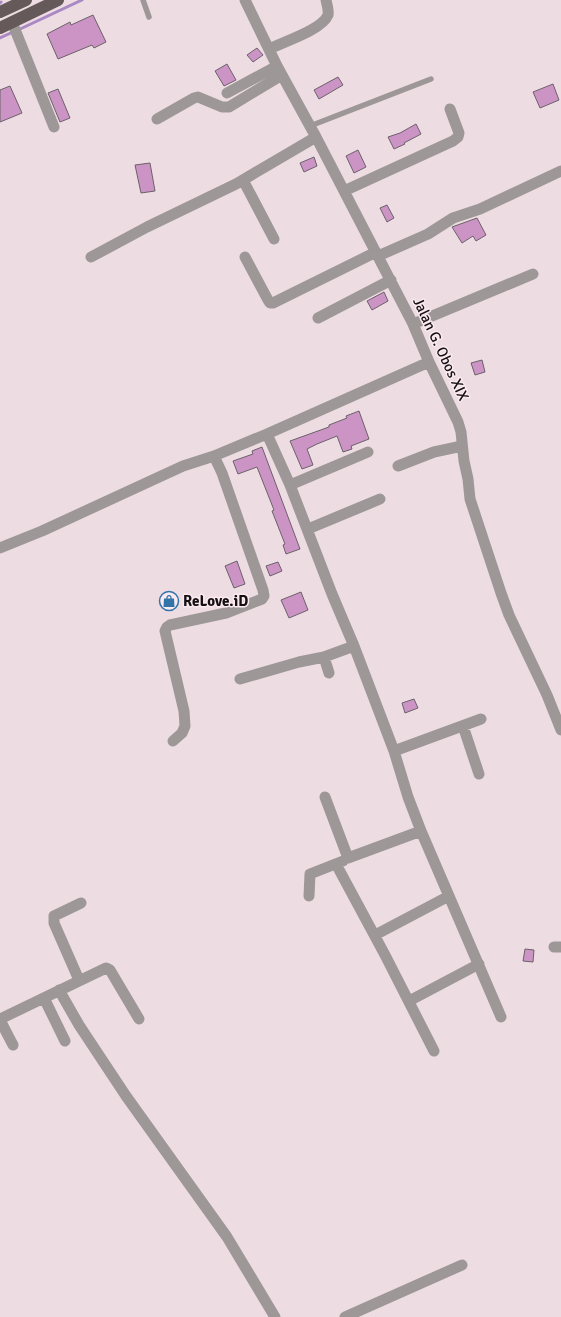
<svg xmlns="http://www.w3.org/2000/svg" width="561" height="1317" viewBox="0 0 561 1317" font-family="Signika,sans-serif">
<style>
.lines{fill:none;stroke-linecap:round;stroke-linejoin:round}
.stream{stroke:#aa88c4;stroke-width:3}
.building{fill:#cc94c5;stroke:#6b6169}
.lane{stroke:#9e9797;stroke-width:5.5}
.street{stroke:#9e9797;stroke-width:11}
.primary{stroke:#65595a;stroke-width:12}
.labels{text-anchor:middle;dominant-baseline:central;stroke-width:3;stroke-linejoin:round;paint-order:stroke}
.street-label{font-size:15px;fill:#140f11;stroke:#faeaf0}
.poi-label{font-size:15px;font-weight:bold;fill:#140f11;stroke:#faeaf0;text-anchor:start}
</style>
<rect width="100%" height="100%" fill="#eddde3"/>
<g class="lines">
<path class="stream" d="M0,3L1,2
M18,30L82,0
M0,38L13,32"/>
</g>
<path class="building" d="M93,15L106,42L94,48L92,45L58,59L47,34L70,22L71,25Z
M257,48L263,55L253,62L247,55Z
M227,64L236,80L224,86L215,71Z
M338,77L343,85L319,99L314,90Z
M553,84L559,100L540,108L533,92Z
M10,86L22,113L0,122V90Z
M58,89L70,118L60,122L48,93Z
M416,124L421,134L404,143L405,144L394,149L388,137L400,133Z
M358,150L366,167L354,173L346,156Z
M314,157L317,166L304,172L300,163Z
M150,163L155,191L141,193L135,165Z
M387,205L394,218L387,222L380,208Z
M477,218L486,235L476,241L473,236L462,243L452,227Z
M384,292L388,301L372,310L367,301Z
M482,360L485,372L475,375L471,363Z
M359,411L369,439L351,446L352,449L343,452L337,436L317,444L307,449L313,465L302,469L290,441L329,427V425L347,418L346,416Z
M262,447L300,549L286,554L283,545L285,544L272,511L274,510L257,467L238,474L233,461L253,454L252,451Z
M237,561L245,584L234,588L225,566Z
M278,562L282,571L270,576L266,566Z
M301,592L308,610L289,618L281,600Z
M414,699L418,708L405,713L402,703Z
M525,949L534,950L533,962L523,961Z"/>
<g class="lines">
<path class="lane" d="M143,0L149,17
M310,126L431,79"/>
<path class="street" d="M245,0L277,66L316,137L413,324L429,362L458,422L461,432L464,461L468,479L470,499L501,593L509,615L547,695L561,730
M12,22L54,127
M269,49C283,42 322,30 328,15C329,10 327,5 326,0
M227,93L277,66
M157,119L194,98L198,97L222,107H229L282,75
M243,180L274,239
M344,191L453,141L458,137L459,133L450,109
M378,256L428,234L453,218L480,209L561,171
M91,257L147,227L236,184L316,137
M245,257L268,300L270,303H273L376,252
M318,318L391,280
M413,324L533,274
M267,434L290,485L332,594L354,646L394,751L408,797L421,831L501,1017
M398,466L434,452L462,446
M290,485L368,452
M308,529L380,499
M0,548L42,531L183,466L214,456L267,434L429,362
M324,657L329,673
M240,679L299,662L324,657L354,646
M463,726L479,774
M173,741L182,733L185,726L184,711L165,631L167,627L170,625L226,613L262,599L264,596L263,590L222,473L214,456
M394,751L481,719
M325,797L348,858L421,831
M336,864L385,955L434,1051
M309,896L310,874L343,861
M375,935L449,896
M554,947H561
M79,980L54,923V916L81,903
M59,990L79,1025L126,1096L227,1237L275,1317
M44,998L65,1041
M409,1001L479,964
M0,1019L106,968L110,970L139,1019
M0,1020L13,1045
M345,1317L462,1265"/>
<path class="primary" d="M0,12L26,0
M0,28L58,0"/>
</g>
<defs>
<g id="shop-ring" transform="scale(1)"><circle r="9.5" fill="#faeaf0" stroke="#3273a9" stroke-width="1.5"/><path d="M-5-2.5h2.3a2.7 3.5 0 0 1 5.4 0H5L5.5 6h-11ZM-1.5-2.5h3a1.5 2.3 0 0 0-3 0Z" fill="#3273a9"/></g>
</defs>
<g fill-rule="evenodd">
<use href="#shop-ring" x="169" y="601"/>
</g>
<g class="labels">
<g class="street-label">
<text transform="translate(441 349) rotate(65)">Jalan G. Obos XIX</text>
</g>
<g class="poi-label">
<text x="183" y="601">ReLove.iD</text>
</g>
</g>
</svg>
